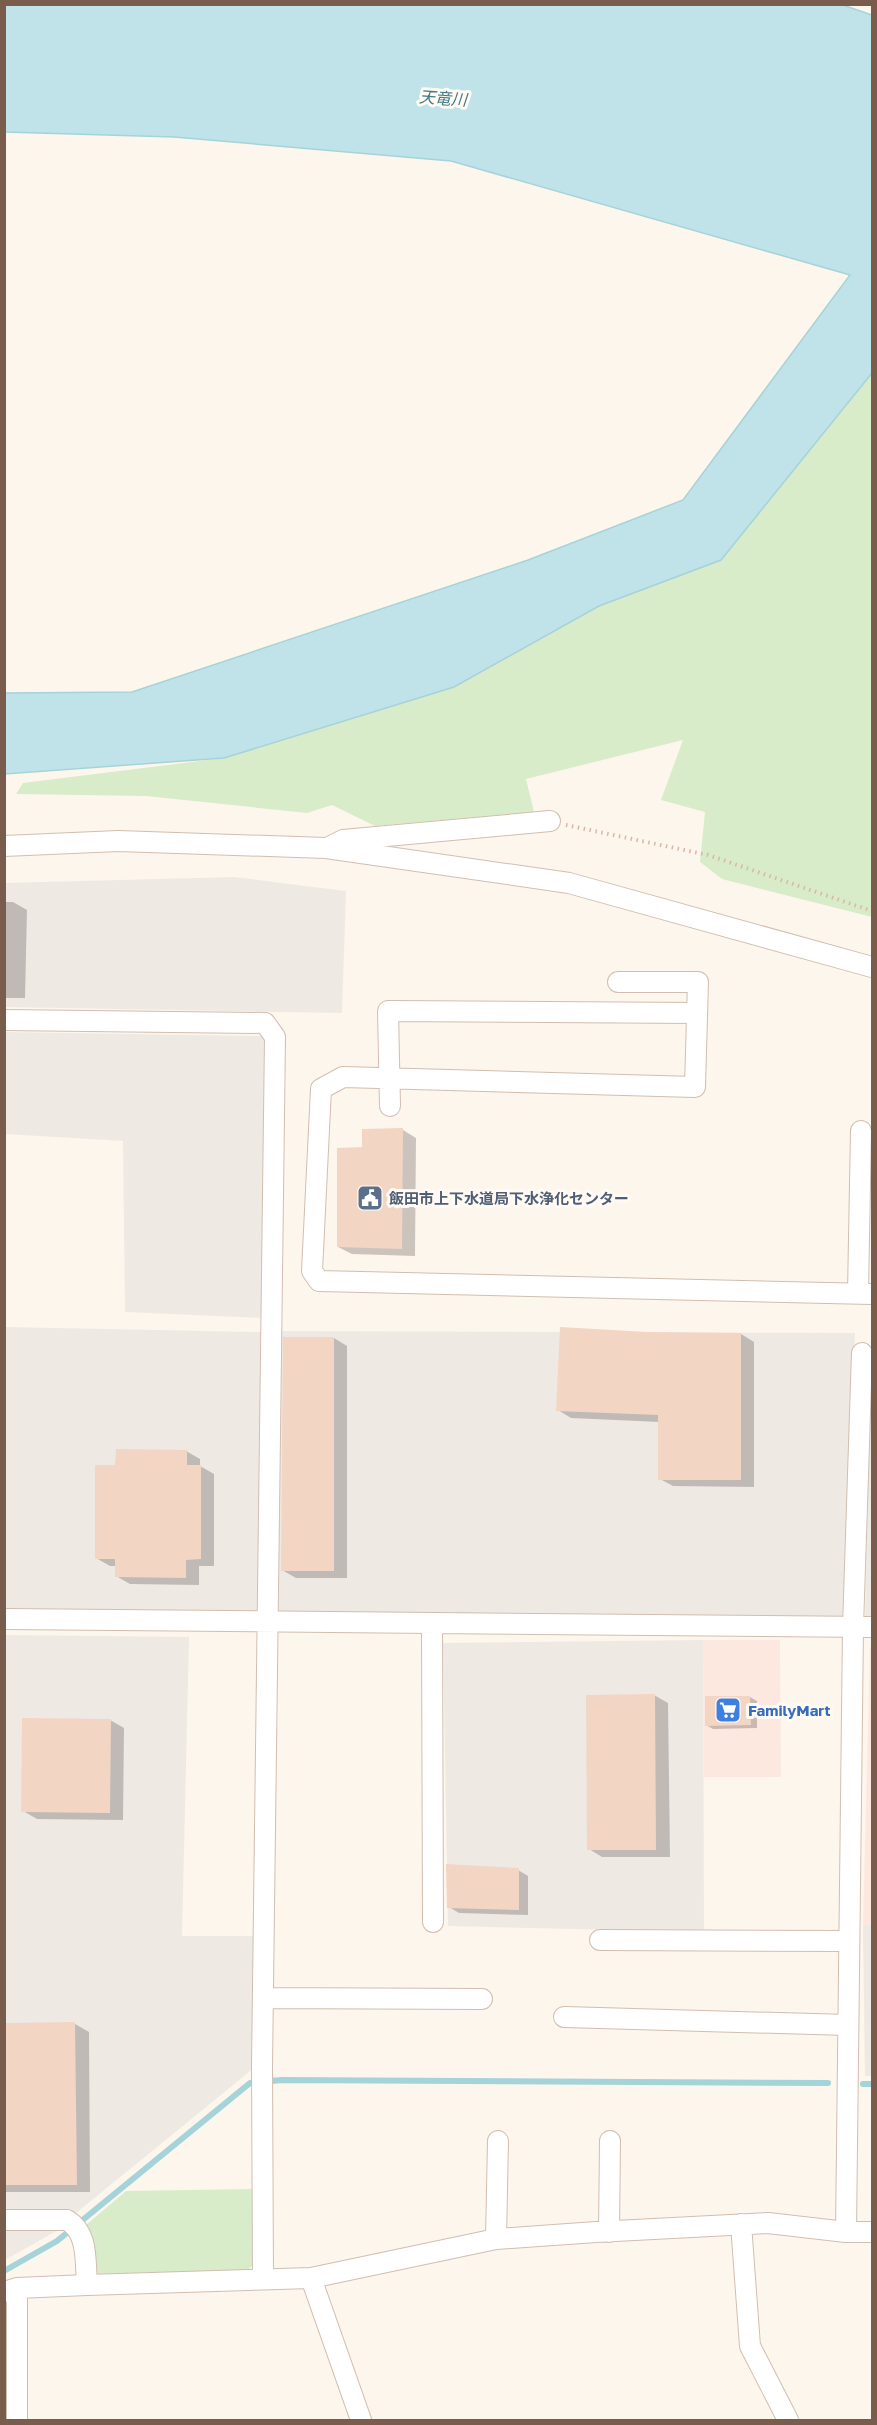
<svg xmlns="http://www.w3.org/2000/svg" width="877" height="2425" viewBox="0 0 877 2425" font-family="'Golos Text','Noto Sans JP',sans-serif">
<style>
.commercial{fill:#fde8e0}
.industrial{fill:#efe9e4}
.green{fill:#d8ecc9}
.water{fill:#bfe3e8;stroke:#a5d3da;stroke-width:1.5}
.shadow{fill:#0003}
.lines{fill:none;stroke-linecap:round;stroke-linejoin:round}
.stream{stroke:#a5d3da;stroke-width:6}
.building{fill:#f3d5c3}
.minor-casing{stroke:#d1beb0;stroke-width:22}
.path{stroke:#d9b8a5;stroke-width:4;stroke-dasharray:1.5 4.5;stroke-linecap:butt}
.minor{stroke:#fff;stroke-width:20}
.labels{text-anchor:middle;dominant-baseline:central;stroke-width:6;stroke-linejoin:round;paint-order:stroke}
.service-label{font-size:15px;font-weight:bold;fill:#4e5e75;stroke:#fffaf3;text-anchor:start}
.shop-label{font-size:15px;font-weight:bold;fill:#366cbe;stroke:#fffaf3;text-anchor:start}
.water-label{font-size:16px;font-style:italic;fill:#437c86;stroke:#fffaf3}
</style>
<rect width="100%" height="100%" fill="#fdf6ec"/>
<path class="commercial" d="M703,1640H780L781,1777H704Z
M870,1647H872V1925H863Z"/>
<path class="industrial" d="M235,877L346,891L342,1013L5,1007V883Z
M4,1032L264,1036L263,1318L125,1312L123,1141L5,1134Z
M5,1327L262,1332L261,1615L5,1611Z
M279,1331L855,1333L846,1619L279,1614Z
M872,1333V1617H865Z
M5,1635L189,1637L182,1936H258L254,2068L76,2213L5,2211Z
M703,1640L704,1932L448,1926L443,1643Z
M863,1925H872V2076H865Z
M58,2230L5,2260V2231Z"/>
<path class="green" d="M872,373V917L722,879L700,862L705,812L661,800L683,740L526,779L534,812L375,826L332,805L307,813L146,796L16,794L23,783L224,758L454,687L599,606L721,560Z
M255,2189V2263L247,2271L91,2274L86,2225L126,2191Z
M4,2316L11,2318L9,2389L5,2391Z"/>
<path class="water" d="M5,4H840L872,15V373L721,560L599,606L454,687L224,758L5,774V693L132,692L528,560L683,500L850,275L451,161L174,137L5,132Z"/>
<path class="shadow" d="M4,902H13L27,910L25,998H4Z
M403,1130L416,1138L415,1256L352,1254L338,1247L363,1148Z
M741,1334L754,1342V1487L673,1486L660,1479V1422L571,1418L558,1410Z
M334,1338L347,1346V1578H296L282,1570Z
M186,1451L200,1459V1466L214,1474V1566H199V1585L130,1584L116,1576V1566H110L96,1558L117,1466Z
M654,1695L668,1703L670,1857H602L589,1849Z
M750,1697L757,1701V1728L713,1729L706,1725Z
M110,1720L124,1728L123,1820L37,1819L23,1811Z
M518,1870L528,1876V1915L459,1913L449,1907Z
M4,2024H75L89,2032L90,2192H4Z"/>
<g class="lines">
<path class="stream" d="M863,2084H872
M4,2271L57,2241L250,2083L282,2080L828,2083"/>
</g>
<path class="building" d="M403,1128L402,1249L337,1247V1148L362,1147V1129Z
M560,1327L647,1332L741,1333V1480H658V1415L556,1411Z
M283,1337H334V1571H281Z
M116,1449L187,1450V1465H201V1559L186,1560V1578L115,1577V1559H95V1465H115Z
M655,1694L656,1850H587L586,1695Z
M705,1696H750L751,1725L705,1726Z
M22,1718L111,1719L110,1813L21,1812Z
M446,1864L519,1868V1910L447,1908Z
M75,2022L77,2185H4V2023Z"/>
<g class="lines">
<g class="minor-casing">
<path id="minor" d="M4,846L118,841L326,848L569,883L872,967
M331,846L343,840L550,821
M618,982H698L695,1087L343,1077L321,1089L312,1271L319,1281L872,1294
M4,1020L265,1023L275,1037L262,2066L263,2279
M390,1106L388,1011L697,1013
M858,1293L861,1131
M4,1619L872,1627
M432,1624L433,1922
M600,1940L849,1941
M263,1998L482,1999
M564,2017L848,2025
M4,2220H67C89,2233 85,2262 87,2285
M741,2224L750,2346L788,2420
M609,2232L610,2141
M846,2232L853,1627L862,1353
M496,2239L498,2141
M311,2278L361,2420
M4,2292L17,2288L87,2285L311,2278L496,2239L596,2232L768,2223L846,2232H872
M17,2420V2288"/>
</g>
<path class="path" d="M566,825L708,855L872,911"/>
<use href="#minor" class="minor"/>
</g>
<defs>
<g id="civic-square" transform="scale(1.35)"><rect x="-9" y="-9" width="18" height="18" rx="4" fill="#5c6f8a" stroke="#fffaf3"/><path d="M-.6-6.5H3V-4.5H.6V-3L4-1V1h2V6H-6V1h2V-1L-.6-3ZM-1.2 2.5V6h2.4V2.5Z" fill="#fff"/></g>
<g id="supermarket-square" transform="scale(1.35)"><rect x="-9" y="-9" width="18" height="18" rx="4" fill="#3f7fe0" stroke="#fffaf3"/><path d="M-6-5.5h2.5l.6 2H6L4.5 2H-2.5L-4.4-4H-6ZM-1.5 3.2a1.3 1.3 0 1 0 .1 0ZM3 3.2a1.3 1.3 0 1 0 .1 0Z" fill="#fff"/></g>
</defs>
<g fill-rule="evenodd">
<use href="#civic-square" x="370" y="1198"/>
<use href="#supermarket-square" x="728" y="1710"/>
</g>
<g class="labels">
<g class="service-label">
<text x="389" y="1198">飯田市上下水道局下水浄化センター</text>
</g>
<g class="shop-label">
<text x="748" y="1710">FamilyMart</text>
</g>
<g class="water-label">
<text transform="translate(443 98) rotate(4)">天竜川</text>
</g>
</g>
<rect width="877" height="2425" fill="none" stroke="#7a5c4d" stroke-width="12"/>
</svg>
